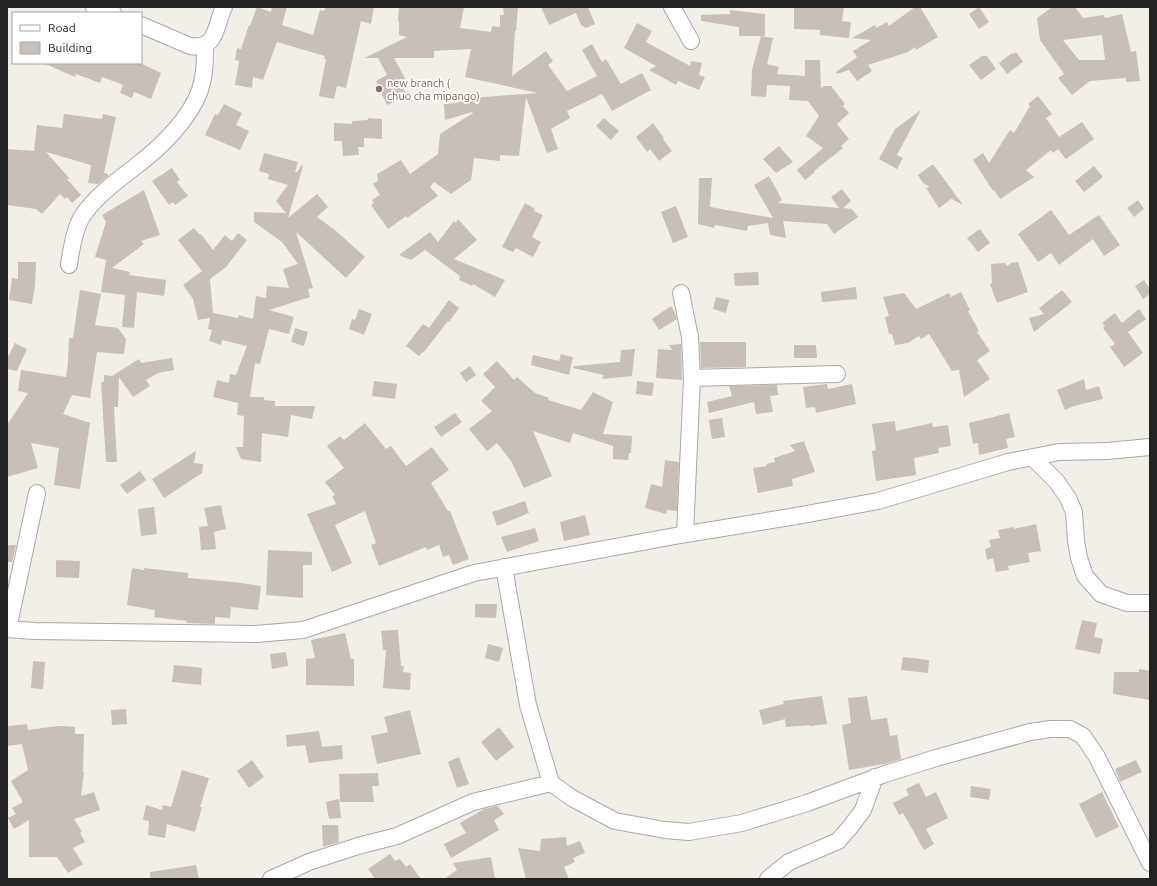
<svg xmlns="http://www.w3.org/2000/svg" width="1157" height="886" viewBox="0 0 1157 886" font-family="Ubuntu,sans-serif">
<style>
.building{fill:#c7bfb8;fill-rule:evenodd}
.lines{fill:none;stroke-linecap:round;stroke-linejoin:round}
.minor-casing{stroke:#a9a9a9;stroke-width:18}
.minor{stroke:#fff;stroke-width:16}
.education-dot{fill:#8d6e63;stroke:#fff;stroke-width:1.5}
.labels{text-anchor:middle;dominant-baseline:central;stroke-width:3.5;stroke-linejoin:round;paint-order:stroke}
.education-label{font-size:11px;fill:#785e54;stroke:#fff;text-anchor:start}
</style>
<rect width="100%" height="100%" fill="#f2efe9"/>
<path class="building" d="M257,7L271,12L272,7H287L282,25L313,35L320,10L324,11L326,7H374L371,24L361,21L346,88L337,86L334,99L319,96L326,59H324L325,56L277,42L263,80L253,77L252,88L235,85L239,61L235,60L237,48L241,49L249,25L250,26Z
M399,7H464L460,28L491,32L492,26L500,27V15H504L503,7H518L516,31H515L512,76L546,51L553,61L548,65L567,91L597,76L582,50L592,44L602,62L606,59L621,84L642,73L651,90L612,111L602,94L567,111L570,118L551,129L558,149L547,153L526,97L519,156L500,155V161L474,158L471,180L451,194L434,182L430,187L438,196L407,218L406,216L388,229L371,205L374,203L372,200L380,195L373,184L378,181L377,174L401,160L410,174L438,154L440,134L473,113L472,112L445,120L444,104L458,103V99L538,93L465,77L471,49L434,51V58H394L407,82L402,85L407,96L387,105L376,81L387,75L378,58H365L407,37L399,35V21H398Z
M541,7H588L595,24L586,28L581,25L576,13L549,25Z
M794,7H844L842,21L851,22L849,38L820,35V30L794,29Z
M915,7H920L938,37L916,50L915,47L908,52L868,65L872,71L857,81L849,70L837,74L836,72L857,57L853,51L871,40L852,38L875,25L876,28L887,22L889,26Z
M979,7L989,22L979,29L969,14Z
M1052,7H1075L1083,18L1104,15L1105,18L1122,14L1131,52L1136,51L1140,81L1126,82V78L1090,81L1072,95L1058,78L1064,74L1062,71L1040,40L1037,18ZM1102,35L1105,60H1079L1063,40Z
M730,10L765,14V36H739V27L701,21V15L730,14Z
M637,23L652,31L646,42L690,66L691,61L702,63L699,75L705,77L699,90L678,81L676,85L649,70L656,66L624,48Z
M761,36L773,38L767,64L779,67L777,74L805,76V60H820L821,89L824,86H831L845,104L843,106L849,113L837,124L849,139L841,146L843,148L814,171L815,172L805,180L797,170L823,148L806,136L819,116L808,101L789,100L790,86L767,85L766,97L751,96L752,70Z
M1016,52L1023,62L1007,74L999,63L1012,53L1013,54Z
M982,56H987L996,69L981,80L969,65Z
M43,63H140L161,73L151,99L134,92L132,98L120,93L123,85L102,77L100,83L76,74L75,77Z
M1038,96L1052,114L1046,118L1059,137L1082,122L1094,139L1066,159L1058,149L1053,153L1051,150L1026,170L1034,177L1000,199L994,190L993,191L973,160L983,153L989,163L1010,130L1014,133L1030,106L1028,104Z
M224,104L242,113L236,125L249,131L240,150L205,135L215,114L218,115Z
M921,110L897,155L903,158L897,169L879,159L895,129Z
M64,114L102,119L103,114L116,117L104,173L108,174V176L98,184L88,183L91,165L46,152L70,179H67L81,195L72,203L67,197L65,199L60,194L42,214L36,209L7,205V149L34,151L37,125L62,128Z
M368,118L382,119V139L364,138V147H358L359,155L343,156L342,141H334V123L352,124V121L368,120Z
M604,118L619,131L611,140L596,126Z
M653,123L664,138L663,139L672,151L659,161L650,149L647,152L636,137Z
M779,146L793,162L776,173L763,159Z
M264,153L298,162L295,172H297L302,165L303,166L288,218L317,194L328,207L317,217L335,230L365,257L346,278L296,232L313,288L308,289L310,297L269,310L294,317L289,334L269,329L260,364L255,363L250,397H264V400L275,401V406H315L312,419L291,415L288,437L262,433L261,462L241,459L236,447H243L244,416L237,415L238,403L213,397L217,380L229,383L230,374L236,375L247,346L222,340L221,345L209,341L212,330L208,329L210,318L198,320L193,299L183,285L202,271L178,240L194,228L200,235L201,234L213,250L225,235L232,241L238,233L247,240L226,267L210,279L213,313L238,318L239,315L253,319L256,296L266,298L267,286L289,288L283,269L298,264L282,242L254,222V212L286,213L276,201L288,185L268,179L269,174L259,171Z
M933,164L963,205L950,198L951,199L939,208L926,188L930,187L923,183L918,175Z
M1094,166L1103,177L1084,192L1075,181Z
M172,168L180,180L177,182L188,196L175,205L173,202L169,205L152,181Z
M769,176L782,200L778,203L839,208L831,197L842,189L851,201L843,208L852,209L858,217L834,234L827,224L783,221L786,238L770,235L768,223L748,226L747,231L715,225L714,228L698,224L699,178H712L710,207L773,218L754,185Z
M144,190L160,235L141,241L144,244L112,268L130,272L129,275L166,280L164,296L137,292L134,328L122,327L125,295L101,292L106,260L95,257L106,222L102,215Z
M1138,200L1144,209L1134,217L1127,208Z
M525,203L535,209L534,211L543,215L532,237L541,242L533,257L516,248L513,252L502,247Z
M676,206L688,237L673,243L661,212Z
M1051,210L1069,235L1099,215L1120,245L1104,256L1093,239L1059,265L1051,253L1038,262L1018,234Z
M458,219L477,240L454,259L505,280L495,297L473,284L472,286L459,280L460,276L425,250L411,260L399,255L430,232L438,242L454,221L456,223Z
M980,229L990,243L978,252L967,238Z
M18,262H36L35,285L32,304L9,300L12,278L18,279Z
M1018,262L1028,292L997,303L990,284L992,283L991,264L1005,263L1007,266L1011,263Z
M758,272L759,285L735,286L734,273Z
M1144,280L1150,289V294L1143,299L1135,286Z
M856,287L857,299L822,302L821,292Z
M80,290L101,294L95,325L118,328L126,339L124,354L97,352L90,398L72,395L63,414L90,423L80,489L54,485L59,448L31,443L38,468L7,477V425L28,393L18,391L21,370L66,377L68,362L69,338H73Z
M1062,290L1072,302L1034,332L1029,318L1044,314L1039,308Z
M961,292L970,310L968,311L979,331L977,332L990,351L977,360L990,379L964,397L959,370L952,371L929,334L921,339L919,336L908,343L895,345L892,334H889L885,317L889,316L883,297L904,293L916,309L949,293L951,297Z
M716,297L729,300L726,313L713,309Z
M449,300L459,308L449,322L448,321L424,352H423L419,356L406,346L423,324L429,328Z
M671,306L675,313L677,319L659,330L652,319Z
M359,309L372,314L364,335L349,329L352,319L355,320Z
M1139,309L1146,319L1128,332L1143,353L1124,367L1110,347L1115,344L1103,328L1105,326L1102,323L1115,313L1122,323Z
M295,328L308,332L304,346L291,342Z
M700,342H746V367L701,368Z
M15,343L27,349L17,371L7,369V359Z
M681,344L682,380L656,378L658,349L672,350L669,345Z
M794,345H816L817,358H794Z
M635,349L632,376L602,379L604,375L573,368L574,366L620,362L621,350Z
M561,354L573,357L569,375L531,365L533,355L559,361Z
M172,358L174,370L158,373L146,380L150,386L133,397L119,377L118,407H114L117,462H106L101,383L104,381V375L112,376L139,359L141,363Z
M497,361L514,380L517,377L535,393L549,398L548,400L581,410L593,392L613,402L603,434L632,436L631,453H629L628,460L613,459V446L573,433L570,443L533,431L552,476L524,488L511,461L497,443L487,451L469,429L492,411L481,401L495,387L483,374Z
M470,366L476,375L466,382L460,373Z
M1084,379L1086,390L1099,386L1103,399L1074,406L1065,410L1057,390Z
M374,381L397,384L395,399L372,396Z
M637,381L654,383L652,396L636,394Z
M827,384L828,389L852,384L856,404L816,413L815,407L806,408L803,387Z
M777,385L778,395L770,396L773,412L756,414L754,402L709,413L707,402L732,396L729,386Z
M455,413L462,422L441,437L434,427Z
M1009,413L1015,437L1006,439L1008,448L979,455L978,443L973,444L969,423Z
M722,418L725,437L712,439L709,420Z
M895,421L896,431L932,423L933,427L948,425L951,446L938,448L939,453L914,458L916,475L876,481L872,451L876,450L872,424Z
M365,423L386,449L391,446L406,466L432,447L449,470L431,483L448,511H450L469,559L453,565L449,555L443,557L439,545L427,550L426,547L379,566L371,545L376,543L365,511L335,525L352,563L332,572L307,514L336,504L332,496L335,495L325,482L344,468L327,446L340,436L344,440Z
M804,441L815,472L792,479L793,486L758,493L753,468L767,466L766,464L775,462L774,458L795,451L790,445Z
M196,451L194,463L203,464L202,473L164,498L152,479Z
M665,460L679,462L677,511L667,510L666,514L645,508L651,484L662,487Z
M140,471L146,480L127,494L120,485Z
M525,501L529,513L497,526L492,512Z
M221,505L226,529L214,532L216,549L201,550L199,527L208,526L204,508Z
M154,507L157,534L141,536L138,509Z
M585,515L590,535L564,541L560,522Z
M1036,524L1041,551L1028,553L1030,562L1008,566L1009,570L996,572L993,558L987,560L985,549L991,547L989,540L1000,538L998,530L1014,527V529Z
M535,528L539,541L507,552L501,537Z
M7,545H16L12,562H7Z
M268,550L312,552V565H303V598L266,595Z
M56,560L80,561L79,578L56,577Z
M132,568L144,570V568L188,573V578L234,582L261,586L258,610L231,607L230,618L215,617V624L186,623L187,621L154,617L155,610L127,605Z
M475,604H497L496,618L475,617Z
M1082,620L1097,623L1094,637L1103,639L1100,654L1075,649Z
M398,630L401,666H404L403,672L411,673L410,690L383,688L386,650H383L381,631Z
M345,633L351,659H354V686L306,685V659L315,658L311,640Z
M488,644L503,648L499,662L485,658Z
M286,652L288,666L272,669L270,654Z
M903,657L929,660L928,673L901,670Z
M33,661L45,662L43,689L31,688Z
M174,665L202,668L201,685L172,682Z
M1139,669L1150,671V700L1113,694L1114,672H1139Z
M822,696L827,724L810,726V725L786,727L785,719L763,725L759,710L784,704L783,701Z
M867,696L871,720L887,718L890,736L897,735L901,759L884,764L849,770L842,725L851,723L848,698Z
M126,709L127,724L112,725L111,710Z
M410,710L421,754L377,764L371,736L388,732L384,717Z
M27,724L28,730L58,726L75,727V734H84L83,772H84L81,796L94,792L100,810L74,819L82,832L80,833L85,842L73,848L83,864L68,873L57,857H29V820L14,829L8,818L16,814L12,808L23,802L11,781L28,770L22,744L7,746V726Z
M499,727L514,747L496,761L481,742Z
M319,731L322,747L342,745L343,759L309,763L305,745L287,747L286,735Z
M459,757L469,784L457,788L448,762Z
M252,760L264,777L249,788L237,771Z
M1136,760L1142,772L1120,782L1115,769Z
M182,770L209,778L200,807H202L195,832L167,824L165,838L148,835L149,821L143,820L146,805L162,810L163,805L171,807Z
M378,773L379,786H372L374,802H340L339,774Z
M919,783L926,797L936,792L948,818L926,829L934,844L924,850L903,813L899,815L893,803L909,795L906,789Z
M971,786L991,789L989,800L970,797Z
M1102,792L1119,827L1096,838L1079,804Z
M339,799L341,818L329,819L326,802Z
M498,806L504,814L494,820L499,830L451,858L444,844L466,833L460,823L484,809Z
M322,825H338L339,842L323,847Z
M566,837L567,846L580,841L585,853L573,858L575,862L564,867L569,879H526L518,848L540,851L541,839Z
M390,854L395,861L400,859L406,867L410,864L421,879H375L368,869Z
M491,857L495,879H444L457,870L453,863Z
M196,865L199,879H150V872Z"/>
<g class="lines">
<g class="minor-casing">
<path id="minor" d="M94,7L113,13
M672,7L691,41
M141,25L190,46C218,50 215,25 224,7
M69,265C71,250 75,227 83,215C97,195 117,181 136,166C160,148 190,119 200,90C205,75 205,61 205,45
M681,293L690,337L692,378L685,534
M692,378L837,374
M1033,458L1057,482L1068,498L1074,512L1076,541L1079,558L1085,576L1101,594L1127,603H1150
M504,567L528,705L551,783L572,798L615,821L665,830L689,832L742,823L807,803L885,774L936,758L1030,732L1050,729H1070L1083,736L1097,757L1150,863
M7,629L35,631L256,634L303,630L474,573L675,536L802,515L878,501L1008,462L1059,452L1107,451L1150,447
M8,629L37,493
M271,879L309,862L358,846L397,836L473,802L551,783
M768,879L789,862L838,841L851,826L863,810L875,777"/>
</g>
<use href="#minor" class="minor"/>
</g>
<circle class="education-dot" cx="379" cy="89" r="4"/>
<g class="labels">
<g class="education-label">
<text x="387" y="83">new branch (<tspan x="387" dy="13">chuo cha mipango)</tspan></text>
</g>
</g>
<rect width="1157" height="886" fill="none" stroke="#222222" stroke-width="16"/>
<rect x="12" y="12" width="130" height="52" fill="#ffffff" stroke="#a7a7a7"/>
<rect x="20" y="25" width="20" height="6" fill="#ffffff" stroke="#a7a7a7"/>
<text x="48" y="32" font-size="12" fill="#222222">Road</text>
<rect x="20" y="42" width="20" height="12" fill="#c7bfb8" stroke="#a7a7a7"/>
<text x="48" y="52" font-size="12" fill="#222222">Building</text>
</svg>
